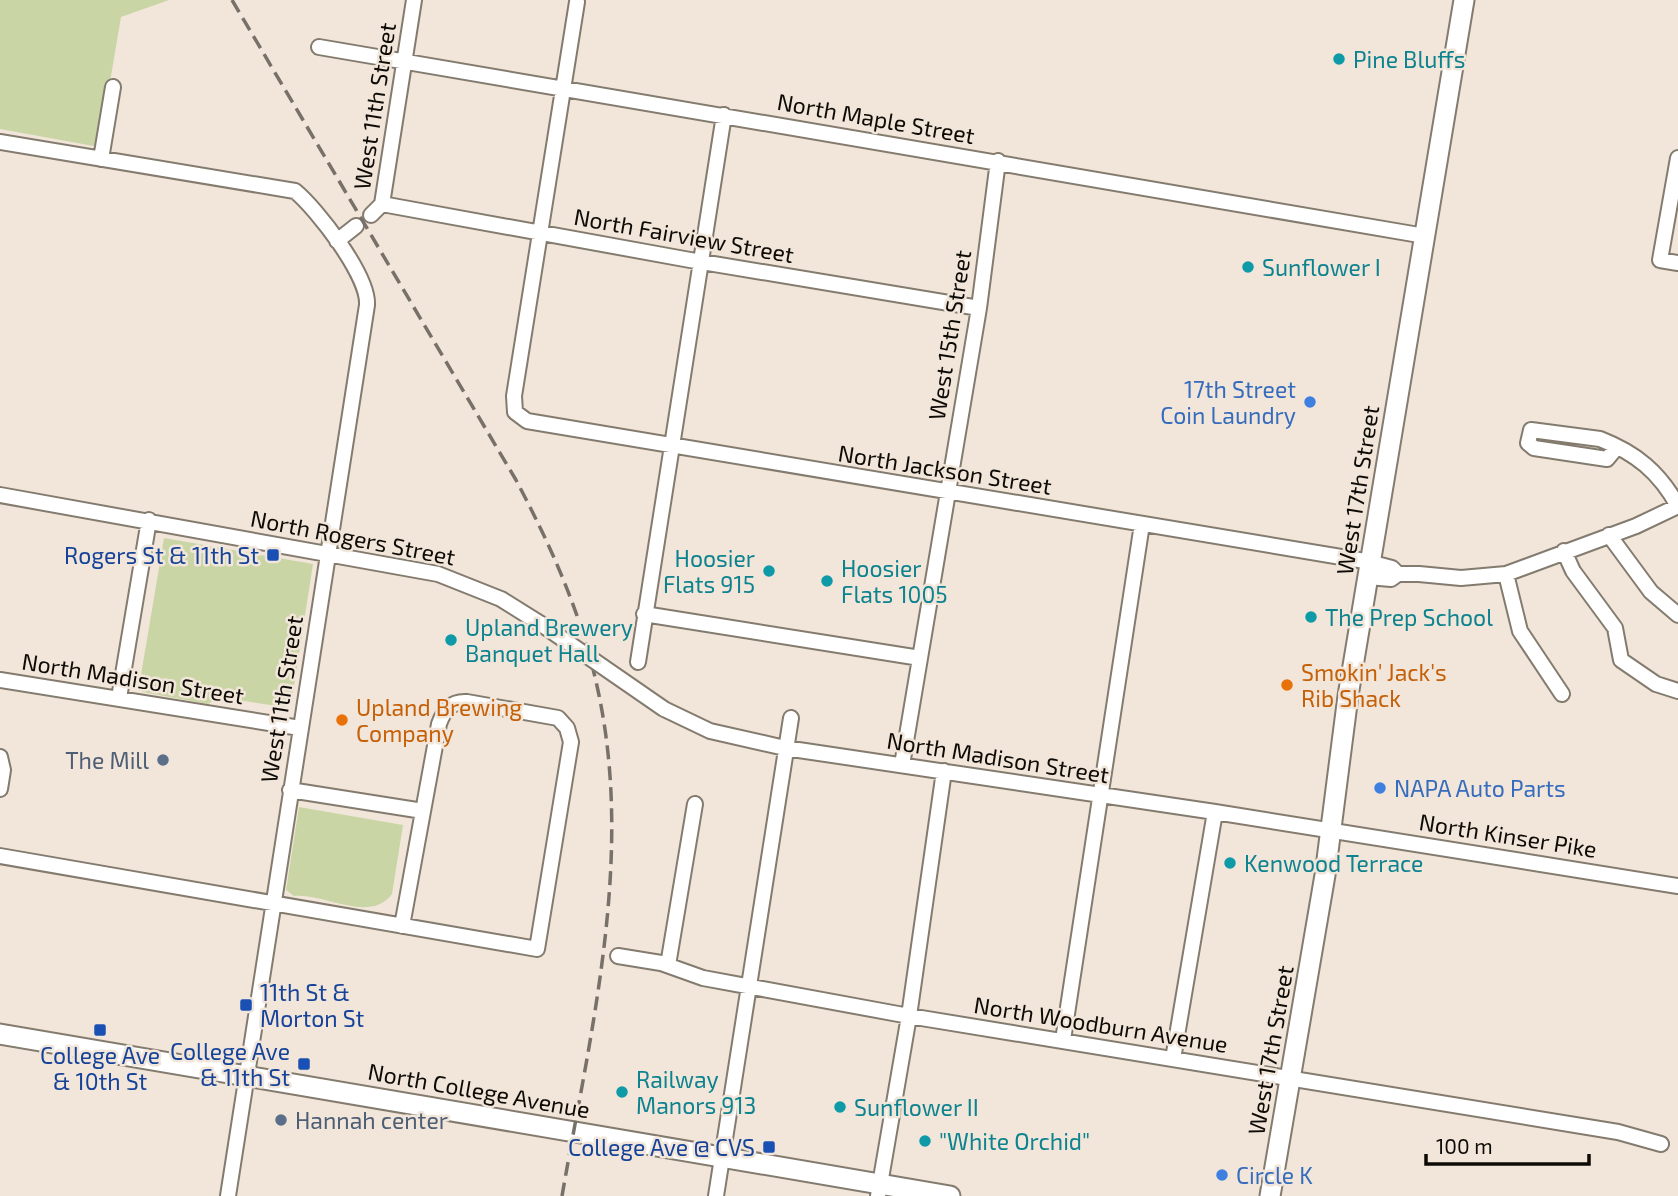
<svg xmlns="http://www.w3.org/2000/svg" width="1678" height="1196" viewBox="0 0 1678 1196" font-family="'Exo 2',sans-serif">
<style>
.green{fill:#cad5a6}
.lines{fill:none;stroke-linecap:round;stroke-linejoin:round}
.minor-casing{stroke:#847b6f;stroke-width:18}
.major-casing{stroke:#847b6f;stroke-width:23}
.minor{stroke:#fff;stroke-width:14}
.major{stroke:#fff;stroke-width:19}
.rail{stroke:#787169;stroke-width:3.5;stroke-dasharray:14 7;stroke-linecap:butt}
.minor-bridge-casing{stroke:#847b6f;stroke-width:18;stroke-linecap:butt}
.minor-bridge{stroke:#fff;stroke-width:14}
.culture-dot{fill:#0f9aa8;stroke:#f1e6d9;stroke-width:2.5}
.shop-dot{fill:#3f7fe0;stroke:#f1e6d9;stroke-width:2.5}
.transit-dot{fill:#1a4fb4;stroke:#f1e6d9;stroke-width:2.5}
.food-dot{fill:#e8710a;stroke:#f1e6d9;stroke-width:2.5}
.service-dot{fill:#5c6f8a;stroke:#f1e6d9;stroke-width:2.5}
.labels{text-anchor:middle;dominant-baseline:central;stroke-width:5;stroke-linejoin:round;paint-order:stroke}
.culture-label{font-size:23px;fill:#0d838f;stroke:#f1e6d9;text-anchor:start}
.street-label{font-size:23px;fill:#0e0b07;stroke:#f1e6d9}
.shop-label{font-size:23px;fill:#366cbe;stroke:#f1e6d9;text-anchor:start}
.transit-label{font-size:23px;fill:#164399;stroke:#f1e6d9;text-anchor:end}
.food-label{font-size:23px;fill:#c56008;stroke:#f1e6d9;text-anchor:start}
.service-label{font-size:23px;fill:#4e5e75;stroke:#f1e6d9;text-anchor:end}
</style>
<rect width="100%" height="100%" fill="#f1e6d9"/>
<path class="green" d="M0,0H169L121,17L99,147L0,129Z
M164,538L313,564L291,705L283,707L219,697L208,704L142,692L140,681Z
M299,807L403,825L392,894C370,924 324,893 294,896L286,890Z"/>
<g class="lines">
<g class="minor-casing">
<path id="minor" d="M577,2L514,396L515,412L527,421L1365,561L1392,568L1398,574
M319,47L1425,236
M0,142L295,191C317,209 369,276 367,305L228,1196
M1678,158L1660,260L1678,263
M101,159L113,87
M382,204L690,260L979,308
M371,215L382,204L414,0
M337,241L356,226
M1617,447L1607,459L1534,448L1528,443L1531,430L1600,439C1636,453 1659,472 1678,506
M0,495L438,574L501,599L541,624
M1609,535L1651,592L1678,615
M1564,551L1573,571L1615,628L1621,660L1656,684L1678,691
M1506,574L1520,631L1562,694
M1368,577L1391,579L1398,574H1419L1461,578L1506,574L1636,526L1678,506
M644,614L920,658
M638,662L724,115
M0,680L300,728
M119,698L149,520
M664,709L710,731L785,748L1215,812L1678,886
M0,757L3,770L0,789
M902,765L979,308L998,161
M290,790L423,811
M0,856L537,949L571,742L567,728L558,718L467,702C451,701 444,710 439,724L402,926
M618,956L661,963L703,978L909,1016L1618,1132L1661,1144
M668,965L695,804
M1063,1040L1142,524
M1173,1059L1215,812
M716,1196L791,718
M878,1196L909,1016L944,771"/>
</g>
<g class="major-casing">
<path id="major" d="M0,1034L950,1196
M1270,1196L1325,875L1348,696L1464,0"/>
</g>
<use href="#minor" class="minor"/>
<use href="#major" class="major"/>
<path class="rail" d="M232,0L516,480C551,546 581,613 597,686C635,855 591,1029 562,1196"/>
<g class="minor-bridge-casing">
<path id="minor-bridge" d="M541,624L664,709"/>
</g>
<use href="#minor-bridge" class="minor-bridge"/>
</g>
<g class="culture-dot">
<circle cx="1339" cy="59" r="7"/>
<circle cx="1248" cy="267" r="7"/>
<circle cx="769" cy="571" r="7"/>
<circle cx="827" cy="581" r="7"/>
<circle cx="1311" cy="617" r="7"/>
<circle cx="451" cy="640" r="7"/>
<circle cx="1230" cy="863" r="7"/>
<circle cx="622" cy="1092" r="7"/>
<circle cx="840" cy="1107" r="7"/>
<circle cx="925" cy="1141" r="7"/>
</g>
<g class="shop-dot">
<circle cx="1310" cy="402" r="7"/>
<circle cx="1380" cy="788" r="7"/>
<circle cx="1222" cy="1175" r="7"/>
</g>
<g class="transit-dot">
<rect x="266" y="548" width="14" height="14" rx="3.5"/>
<rect x="239" y="998" width="14" height="14" rx="3.5"/>
<rect x="93" y="1023" width="14" height="14" rx="3.5"/>
<rect x="297" y="1057" width="14" height="14" rx="3.5"/>
<rect x="762" y="1140" width="14" height="14" rx="3.5"/>
</g>
<g class="food-dot">
<circle cx="1287" cy="685" r="7"/>
<circle cx="342" cy="720" r="7"/>
</g>
<g class="service-dot">
<circle cx="163" cy="760" r="7"/>
<circle cx="281" cy="1120" r="7"/>
</g>
<g class="labels">
<g class="culture-label">
<text x="1353" y="59">Pine Bluffs</text>
<text x="1262" y="267">Sunflower I</text>
<text x="755" y="558" text-anchor="end">Hoosier<tspan x="755" dy="26">Flats 915</tspan></text>
<text x="841" y="568">Hoosier<tspan x="841" dy="26">Flats 1005</tspan></text>
<text x="1325" y="617">The Prep School</text>
<text x="465" y="627">Upland Brewery<tspan x="465" dy="26">Banquet Hall</tspan></text>
<text x="1244" y="863">Kenwood Terrace</text>
<text x="636" y="1079">Railway<tspan x="636" dy="26">Manors 913</tspan></text>
<text x="854" y="1107">Sunflower II</text>
<text x="939" y="1141">"White Orchid"</text>
</g>
<g class="street-label">
<text transform="translate(374 106) rotate(-81)">West 11th Street</text>
<text transform="translate(876 118) rotate(10)">North Maple Street</text>
<text transform="translate(684 235) rotate(10)">North Fairview Street</text>
<text transform="translate(949 335) rotate(-81)">West 15th Street</text>
<text transform="translate(945 469) rotate(9)">North Jackson Street</text>
<text transform="translate(1357 490) rotate(-81)">West 17th Street</text>
<text transform="translate(353 537) rotate(11)">North Rogers Street</text>
<text transform="translate(133 678) rotate(9)">North Madison Street</text>
<text transform="translate(281 699) rotate(-81)">West 11th Street</text>
<text transform="translate(998 757) rotate(9)">North Madison Street</text>
<text transform="translate(1508 835) rotate(9)">North Kinser Pike</text>
<text transform="translate(1101 1024) rotate(9)">North Woodburn Avenue</text>
<text transform="translate(1270 1050) rotate(-80)">West 17th Street</text>
<text transform="translate(479 1090) rotate(10)">North College Avenue</text>
</g>
<g class="shop-label">
<text x="1296" y="389" text-anchor="end">17th Street<tspan x="1296" dy="26">Coin Laundry</tspan></text>
<text x="1394" y="788">NAPA Auto Parts</text>
<text x="1236" y="1175">Circle K</text>
</g>
<g class="transit-label">
<text x="259" y="555">Rogers St &amp; 11th St</text>
<text x="260" y="992" text-anchor="start">11th St &amp;<tspan x="260" dy="26">Morton St</tspan></text>
<text x="290" y="1051">College Ave<tspan x="290" dy="26">&amp; 11th St</tspan></text>
<text x="100" y="1055" text-anchor="middle">College Ave<tspan x="100" dy="26">&amp; 10th St</tspan></text>
<text x="755" y="1147">College Ave @ CVS</text>
</g>
<g class="food-label">
<text x="1301" y="672">Smokin' Jack's<tspan x="1301" dy="26">Rib Shack</tspan></text>
<text x="356" y="707">Upland Brewing<tspan x="356" dy="26">Company</tspan></text>
</g>
<g class="service-label">
<text x="149" y="760">The Mill</text>
<text x="295" y="1120" text-anchor="start">Hannah center</text>
</g>
</g>
<path d="M1426 1154v10h163v-10" fill="none" stroke="#0e0b07" stroke-width="3.5"/>
<text x="1436" y="1154" font-size="21" fill="#0e0b07" stroke="#f1e6d9" stroke-width="5" paint-order="stroke">100 m</text>
</svg>
